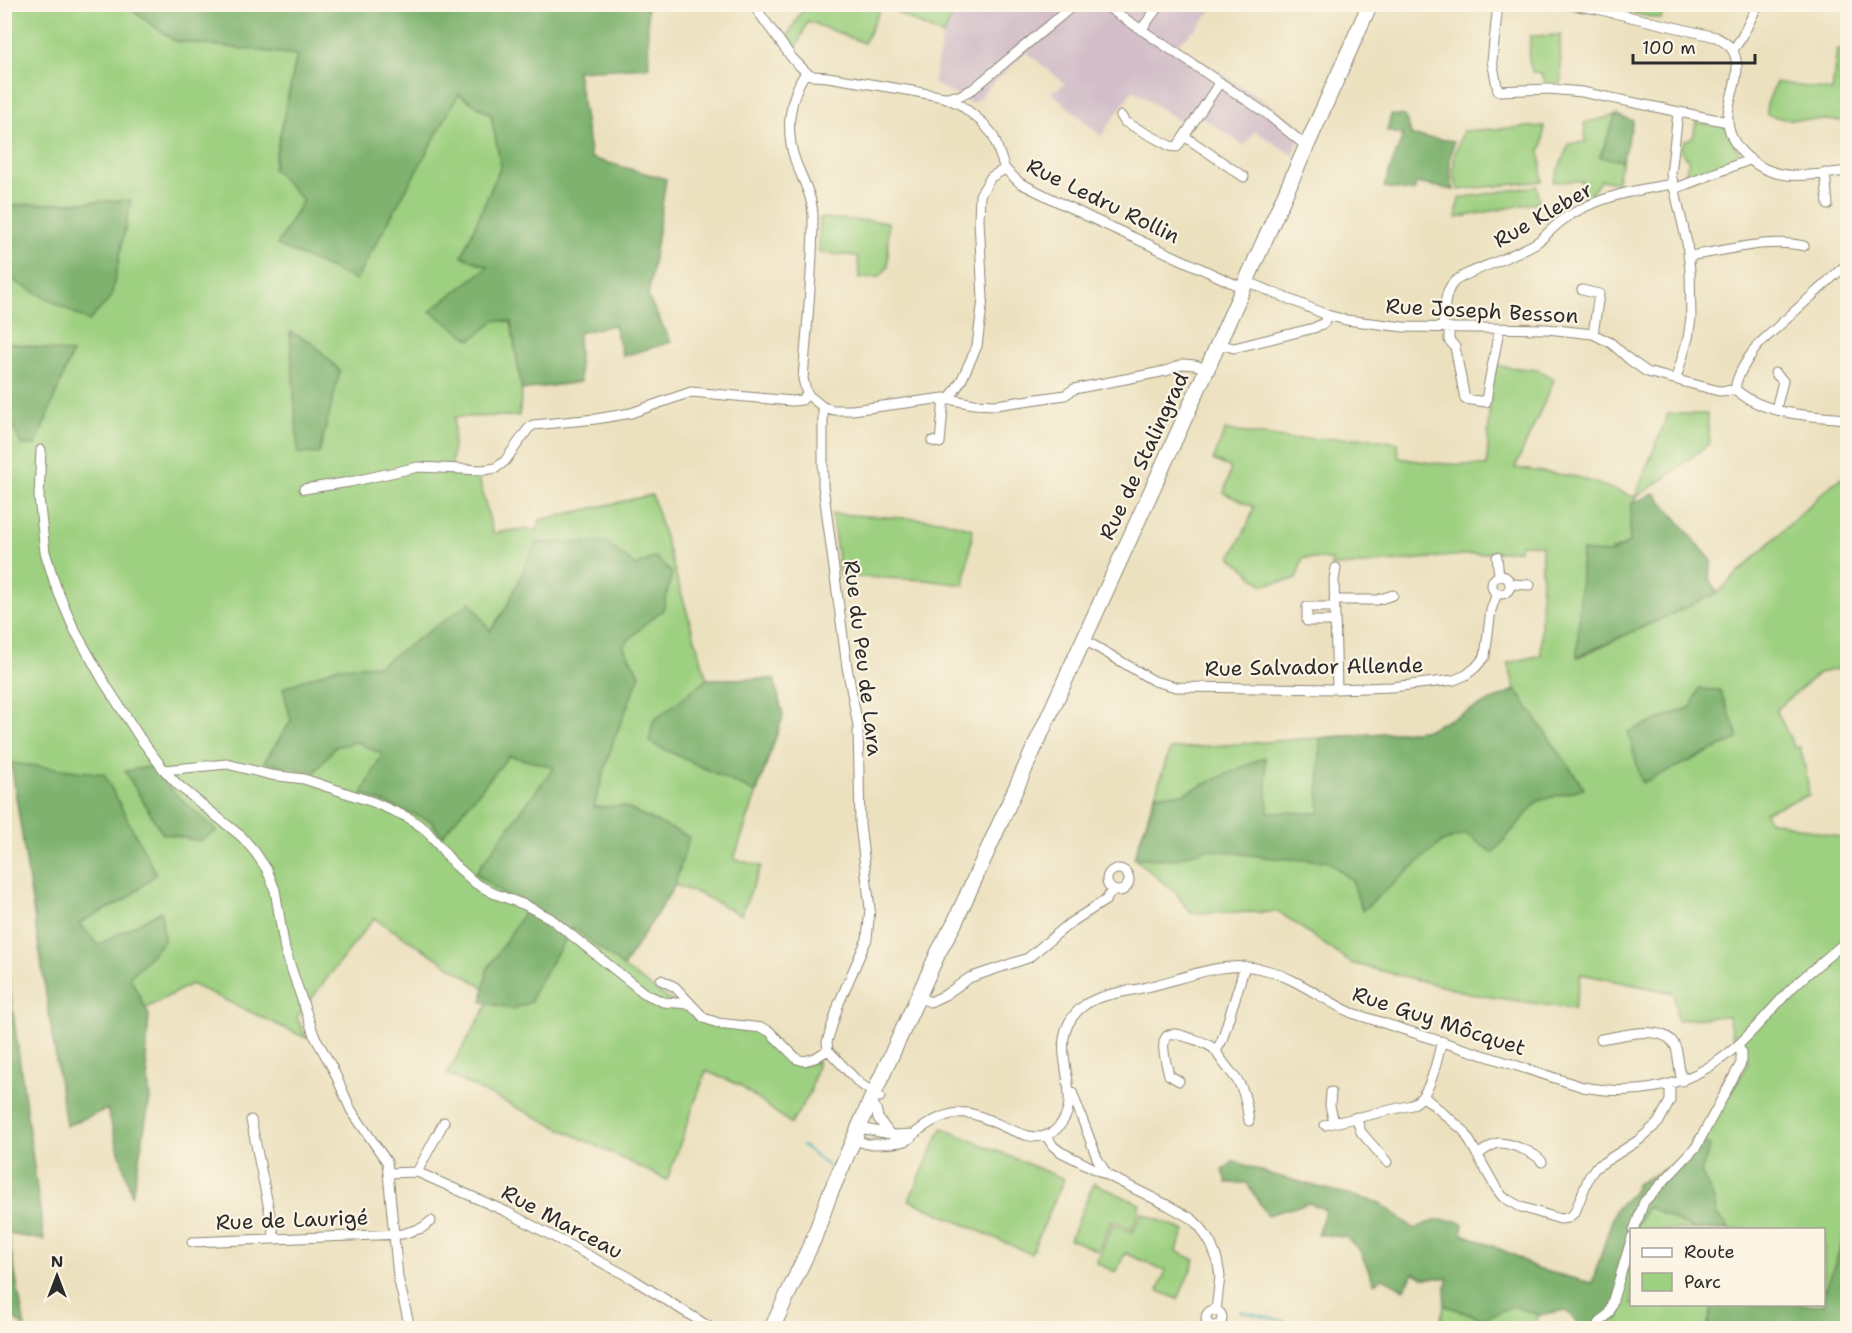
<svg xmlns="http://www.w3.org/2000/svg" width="1852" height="1333" viewBox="0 0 1852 1333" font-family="'Shantell Sans',sans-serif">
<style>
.industrial{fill:#d2bdc8}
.green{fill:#9dd080;stroke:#647e56;stroke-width:1.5}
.forest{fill:#7eb26e;stroke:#546e4c;stroke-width:1.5}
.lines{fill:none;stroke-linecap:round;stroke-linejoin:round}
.stream{stroke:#41b1b8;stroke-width:2}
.street-casing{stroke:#8c8675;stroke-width:11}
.primary-casing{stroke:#8c8675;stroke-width:17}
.street{stroke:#fff;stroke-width:9}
.primary{stroke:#fff;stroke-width:15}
.labels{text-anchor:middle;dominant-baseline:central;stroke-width:4.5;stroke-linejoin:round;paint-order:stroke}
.street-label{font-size:21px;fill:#2b2b2b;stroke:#fcf5e5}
</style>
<rect width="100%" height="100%" fill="#fcf5e5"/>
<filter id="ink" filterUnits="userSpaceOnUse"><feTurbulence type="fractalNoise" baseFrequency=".0167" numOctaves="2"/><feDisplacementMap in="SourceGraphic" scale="12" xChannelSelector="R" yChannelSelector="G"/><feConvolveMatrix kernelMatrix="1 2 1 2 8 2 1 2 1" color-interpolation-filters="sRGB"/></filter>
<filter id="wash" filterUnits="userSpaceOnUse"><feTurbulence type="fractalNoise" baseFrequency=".008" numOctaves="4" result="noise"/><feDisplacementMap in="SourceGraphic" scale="24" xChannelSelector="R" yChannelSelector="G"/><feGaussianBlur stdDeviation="1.35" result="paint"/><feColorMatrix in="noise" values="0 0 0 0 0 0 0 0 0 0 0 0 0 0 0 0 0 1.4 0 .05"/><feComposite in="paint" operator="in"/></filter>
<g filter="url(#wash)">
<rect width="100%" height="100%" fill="#ece1bf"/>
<path class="industrial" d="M965,5H1216L1198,27L1177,44L1304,128L1293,155L1255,131L1245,146L1193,111L1184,124L1133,90L1101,136L1051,92L1065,84L1026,52L972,104L933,83L943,36L955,11Z"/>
<path class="green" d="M4,5H125L175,41L297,54L273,168L303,200L356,280L458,94L491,115L501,166L462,256L489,267L496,320L511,322L522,390L519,416L455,417L451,473L478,475L493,533L525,529L537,531L540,520L652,495L707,679H774L783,716L734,859L761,866L741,915L702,895L675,885L623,967L687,1012L717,1028L754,1029L764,1033L799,1066L818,1061L810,1093L791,1124L739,1085L706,1071L667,1180L447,1074L494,994L374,918L297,1017L306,1038L191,984L135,1014L58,927L47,776L5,762Z
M805,5V4L882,5L864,43L808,21L795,51L787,37Z
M887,5H949L955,11L943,36L907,18Z
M1591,5H1665L1661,19Z
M1560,35L1561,84H1545C1544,75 1542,72 1532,72L1529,59L1530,36Z
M1837,50L1847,51V121L1784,119L1767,115V104L1776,82L1832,91Z
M1616,115L1600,156L1622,161L1616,183L1601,180L1584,203L1582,181L1553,182L1569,144L1586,142L1584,123Z
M1696,122L1712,125L1713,122L1726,127L1742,158L1684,182L1689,159L1682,153L1681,148L1685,140L1693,138Z
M1544,126L1543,145L1540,151L1542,181L1458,190L1453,172L1455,153L1463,131Z
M1537,186L1539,202L1456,218L1459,198Z
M820,218L888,222V267L879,277L859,278L858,256L819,253Z
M1497,366L1539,370L1554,380L1515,468L1578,477L1635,497L1668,414H1707L1710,443L1665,478L1636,497L1632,504L1629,543L1608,553L1582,552L1578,657L1717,593L1832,484L1847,475V667L1819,673L1776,710L1795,748L1800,747L1806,771L1809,795L1765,812L1768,820L1847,839L1848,1229L1826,1290L1824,1289V1230H1632V1304L1713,1305L1707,1328H1601L1615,1314L1622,1219L1698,1151L1748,1062L1733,1037L1728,1016L1677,1020L1674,993L1581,974L1574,1009L1477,995L1351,963L1279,912L1191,913L1175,892L1134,858L1170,749L1426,730L1515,690L1508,663L1541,655L1542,545L1520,544L1519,550L1331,567L1332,560L1303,558L1296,579L1263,585L1231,557L1248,524L1254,507L1224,493L1231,468L1213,460L1225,430L1292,439L1370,438L1398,443L1399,458L1431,463L1487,466L1491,374Z
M832,514L940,520L973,529L964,585L926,580L840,576Z
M942,1128L1064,1179L1031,1254L909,1200Z
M1094,1183L1140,1204L1138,1208L1140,1209L1132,1229L1112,1220L1098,1251L1070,1239Z
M1142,1213L1185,1231L1176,1251L1195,1260L1178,1299L1158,1291L1166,1271L1125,1253L1116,1272L1096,1263L1113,1224L1133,1232Z
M1444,1305L1483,1319L1511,1305L1539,1315L1534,1328H1439Z"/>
<path class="forest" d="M125,5H647L649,67L577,71L591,158L666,179L648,297L671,342L623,356L614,325L578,333L580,382L522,390L511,322L496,320L471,340L430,311L488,267L462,256L501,166L491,115L459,94L356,280L277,245L303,200L273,169L297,55L175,41Z
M1391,115L1405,116L1412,136L1454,141C1449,160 1448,172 1454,190L1416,183L1414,192L1384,187L1403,135L1387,131Z
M1616,115L1633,121L1622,161L1600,157Z
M131,200L111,298L89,321L5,276V217L15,205Z
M290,332L312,342L340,371L319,454L298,453Z
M5,342L72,353L36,445H21C3,408 4,382 5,342Z
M1655,493L1712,561L1709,578L1717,593L1577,657L1582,551L1611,553L1629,543L1631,504Z
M606,542L636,566L655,557L672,573L663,610L645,624L623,646L640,675L613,742L594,807L623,806L689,837L675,885L623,967L573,927L535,989L531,1002L513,1009L482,1002L487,970L525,911L475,873L554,767L509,756L442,836L431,821L362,794L382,754L357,742L335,747L315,772L264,762L291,721L283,688L338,667L380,665L471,602L490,631L506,608L536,543Z
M707,679H774L783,716L756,793L649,742L653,721Z
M1699,689L1720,690L1739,738L1642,783L1628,732L1691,707Z
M1516,690L1584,788L1538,801L1493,853L1466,834L1442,842L1362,911L1352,880L1327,861L1271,858L1207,849L1176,859L1134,858L1156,794H1183L1265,757L1268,812L1319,813L1320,738L1426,730Z
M11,763L104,774L156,874L127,899L79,923L98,945L161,911L164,941L130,977L149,1015L146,1061L150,1099L132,1196L107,1109L66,1126Z
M153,766L168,787L217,831L199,841L162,833L125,771Z
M4,946L44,1240L8,1234L25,1328L5,1311Z
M1693,1139L1710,1146L1701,1172L1713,1197L1717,1215L1729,1229H1693L1648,1207L1632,1230L1631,1250L1619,1299V1318L1591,1328H1583L1565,1310L1539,1315L1512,1306L1483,1319L1444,1305L1447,1278H1424L1414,1273L1404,1289L1383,1278L1374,1283L1359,1249L1345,1237L1317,1234L1326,1210L1310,1203L1267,1215L1247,1183H1227L1223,1170L1234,1161L1270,1174L1380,1203L1415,1229L1434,1220L1459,1221L1463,1225L1461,1233L1514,1255L1537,1269L1592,1283L1615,1210L1635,1190L1636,1184L1684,1159Z
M1847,1229V1328H1707L1713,1305L1824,1304V1289H1826Z"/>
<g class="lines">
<path class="stream" d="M802,1145L833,1170
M1240,1311L1284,1321L1292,1328"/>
</g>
</g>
<g filter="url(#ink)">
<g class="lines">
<g class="street-casing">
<path id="street" d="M755,4L757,10L792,58L806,72L813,76L828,77L912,91L944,97L961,105L983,123L993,135L1005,169L1020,183L1091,218L1243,288
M1103,4L1267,114L1306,146
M1498,4L1492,61L1498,91L1549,89L1582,92L1728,122
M1500,4H1519
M1565,4L1597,9L1716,37C1726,43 1734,47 1736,60C1740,78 1729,97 1728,115C1726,147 1758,172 1787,175C1807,177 1828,173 1848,171
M1141,30L1160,4
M1733,50L1742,37L1758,4
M806,72C789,97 785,131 795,160C802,179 813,196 813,217C813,271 807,325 803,379L807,394
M944,97L959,96L973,89L1075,4
M1121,116L1125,122L1170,146L1177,147L1220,82
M1184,136L1244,177
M1825,173L1828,205
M1674,189L1749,160
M1688,256C1724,252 1768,237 1804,246
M1246,281L1327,315L1346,320L1404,327L1547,329L1593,334L1611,343L1630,360L1647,372L1719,391L1736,390C1733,379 1753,350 1761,342L1848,263
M1582,290L1599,294L1593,334
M1443,327C1444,314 1444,293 1453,283C1461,274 1494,264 1507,257C1516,253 1527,248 1536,243C1546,236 1554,226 1564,219C1596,197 1635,190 1673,184
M1449,327V340L1455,347L1465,399L1486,402C1489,376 1496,353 1499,328
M1218,344L1234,348L1314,328L1324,323L1327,315
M1775,373L1783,381L1776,409
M1676,379L1688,338L1691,318L1690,271L1687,243L1671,174L1678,113
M1736,390C1765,415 1811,416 1848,419
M949,400L962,379L977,346L983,299L979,220L980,195L991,177L1005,169
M823,407V486L847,667L858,726L860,824L870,909L867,939L839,1003L827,1042L828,1050
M932,441L940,443L944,398
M41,450L39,497L45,552L56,587L74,629L104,682L140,738L164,770L178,785L242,837L255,852L267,870L275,890L285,950L314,1035L333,1069L351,1110L387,1162L398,1277L410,1328
M304,489L350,482L418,467L483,470L496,468L505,461L528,429L533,425L596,419L631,413L691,392L792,401L802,400L807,394L823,407L834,410H852L944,398L974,404L996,405L1065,395L1074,389L1166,371L1183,364L1195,365L1207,369
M1497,557L1499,576
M1336,568L1334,580L1337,689
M1492 585a9 9 0 1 1 18 0a9 9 0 1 1-18 0Z
M1511,584L1530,585
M1334,600H1377L1393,595
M1334,607H1307V621H1335
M1083,639L1154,681L1176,687L1337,689L1392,687L1454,680L1466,675L1476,667L1485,656L1491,610L1497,593
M164,770L227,764L271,775L304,779L373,802L409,818L426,830L454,864L475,883L493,893L525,905L550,918L644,993L663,1002L690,1004
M1107 880a11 11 0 1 1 22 0a11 11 0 1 1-22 0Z
M661,980L675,987L704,1018L718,1023L762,1028L769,1031L797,1059L804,1061L815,1058L828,1050L859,1083L880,1097
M918,997L930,1002L945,995L969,978L1028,958L1070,923L1106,900L1112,890
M1601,1039C1622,1036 1667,1022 1676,1048C1679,1059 1679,1071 1682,1081
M1216,1051C1222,1063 1232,1072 1239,1083C1246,1094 1247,1109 1249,1121
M1179,1081L1169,1075C1167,1065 1155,1032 1175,1034C1180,1034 1185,1037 1190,1038C1199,1041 1209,1043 1216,1051L1222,1040L1245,966
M1072,1092L1097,1158L1106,1173
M1331,1092L1330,1106L1334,1122
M1423,1096L1464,1131L1496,1188L1503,1197L1521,1207L1560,1219L1568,1218L1575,1212L1589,1177L1595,1168L1639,1140L1658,1123L1670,1101V1086
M876,1108L878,1118L889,1133
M1356,1117L1361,1132L1387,1162
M251,1120L275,1239
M1325,1125L1412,1105C1432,1095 1436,1061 1442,1041
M860,1128L895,1135L914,1134
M1046,1135L1053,1146L1061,1152L1169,1206L1192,1219L1201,1228L1211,1244L1217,1259L1220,1276L1216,1311
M856,1137L861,1142L867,1144C877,1144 900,1144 908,1140C910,1139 912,1136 914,1134C929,1122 947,1111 968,1113C992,1116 1031,1149 1053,1132C1086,1106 1057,1066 1065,1033C1068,1021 1076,1011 1086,1004C1104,993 1127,992 1147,987C1187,978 1221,960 1262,969C1296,977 1321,999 1352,1013L1583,1087C1639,1097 1692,1086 1736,1047C1756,1029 1773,1007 1792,988C1810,971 1829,956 1848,940
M1477,1155C1483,1151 1491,1145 1498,1143C1508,1142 1537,1153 1542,1162
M417,1172L444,1122
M388,1173L417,1172L507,1212L631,1278L711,1328
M1634,1230L1644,1202L1696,1147L1741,1063V1052L1738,1045
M192,1242L402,1234L422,1228L431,1221
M1206 1318a8 8 0 1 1 16 0a8 8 0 1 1-16 0Z
M1595,1328L1609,1313L1632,1237"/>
</g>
<g class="primary-casing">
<path id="primary" d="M772,1328L814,1238L829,1196L874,1093L939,951L954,924L1207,369L1370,4"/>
</g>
<use href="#street" class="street"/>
<use href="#primary" class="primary"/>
</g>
</g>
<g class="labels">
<g class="street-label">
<text transform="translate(1103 201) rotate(26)">Rue Ledru Rollin</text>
<text transform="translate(1543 215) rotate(-30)">Rue Kleber</text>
<text transform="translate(1482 311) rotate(3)">Rue Joseph Besson</text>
<text transform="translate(1144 456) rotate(-65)">Rue de Stalingrad</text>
<text transform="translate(863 658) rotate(83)">Rue du Peu de Lara</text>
<text transform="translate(1314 667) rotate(-1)">Rue Salvador Allende</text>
<text transform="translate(1439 1021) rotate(18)">Rue Guy Môcquet</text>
<text transform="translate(292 1220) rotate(-2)">Rue de Laurigé</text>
<text transform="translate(562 1222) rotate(28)">Rue Marceau</text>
</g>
</g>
<rect width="1852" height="1333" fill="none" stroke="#fcf5e5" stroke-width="24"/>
<rect x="1630" y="1228" width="195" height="78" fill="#fcf5e5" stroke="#a8a49b" stroke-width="1.5"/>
<rect x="1642" y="1248" width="30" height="9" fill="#ffffff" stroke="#a8a49b" stroke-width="1.5"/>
<text x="1684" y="1258" font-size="18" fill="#2b2b2b">Route</text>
<rect x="1642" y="1273" width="30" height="18" fill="#9dd080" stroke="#a8a49b" stroke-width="1.5"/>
<text x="1684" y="1288" font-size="18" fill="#2b2b2b">Parc</text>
<g transform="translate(57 1276)" stroke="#fcf5e5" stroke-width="4.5" paint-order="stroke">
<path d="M0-4.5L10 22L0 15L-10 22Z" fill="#2b2b2b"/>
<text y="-9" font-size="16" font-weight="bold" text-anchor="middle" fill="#2b2b2b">N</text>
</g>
<path d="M1633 54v9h122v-9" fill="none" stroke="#2b2b2b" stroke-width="3"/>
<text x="1642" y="54" font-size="18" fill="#2b2b2b" stroke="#fcf5e5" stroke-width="4.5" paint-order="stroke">100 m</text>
</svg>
